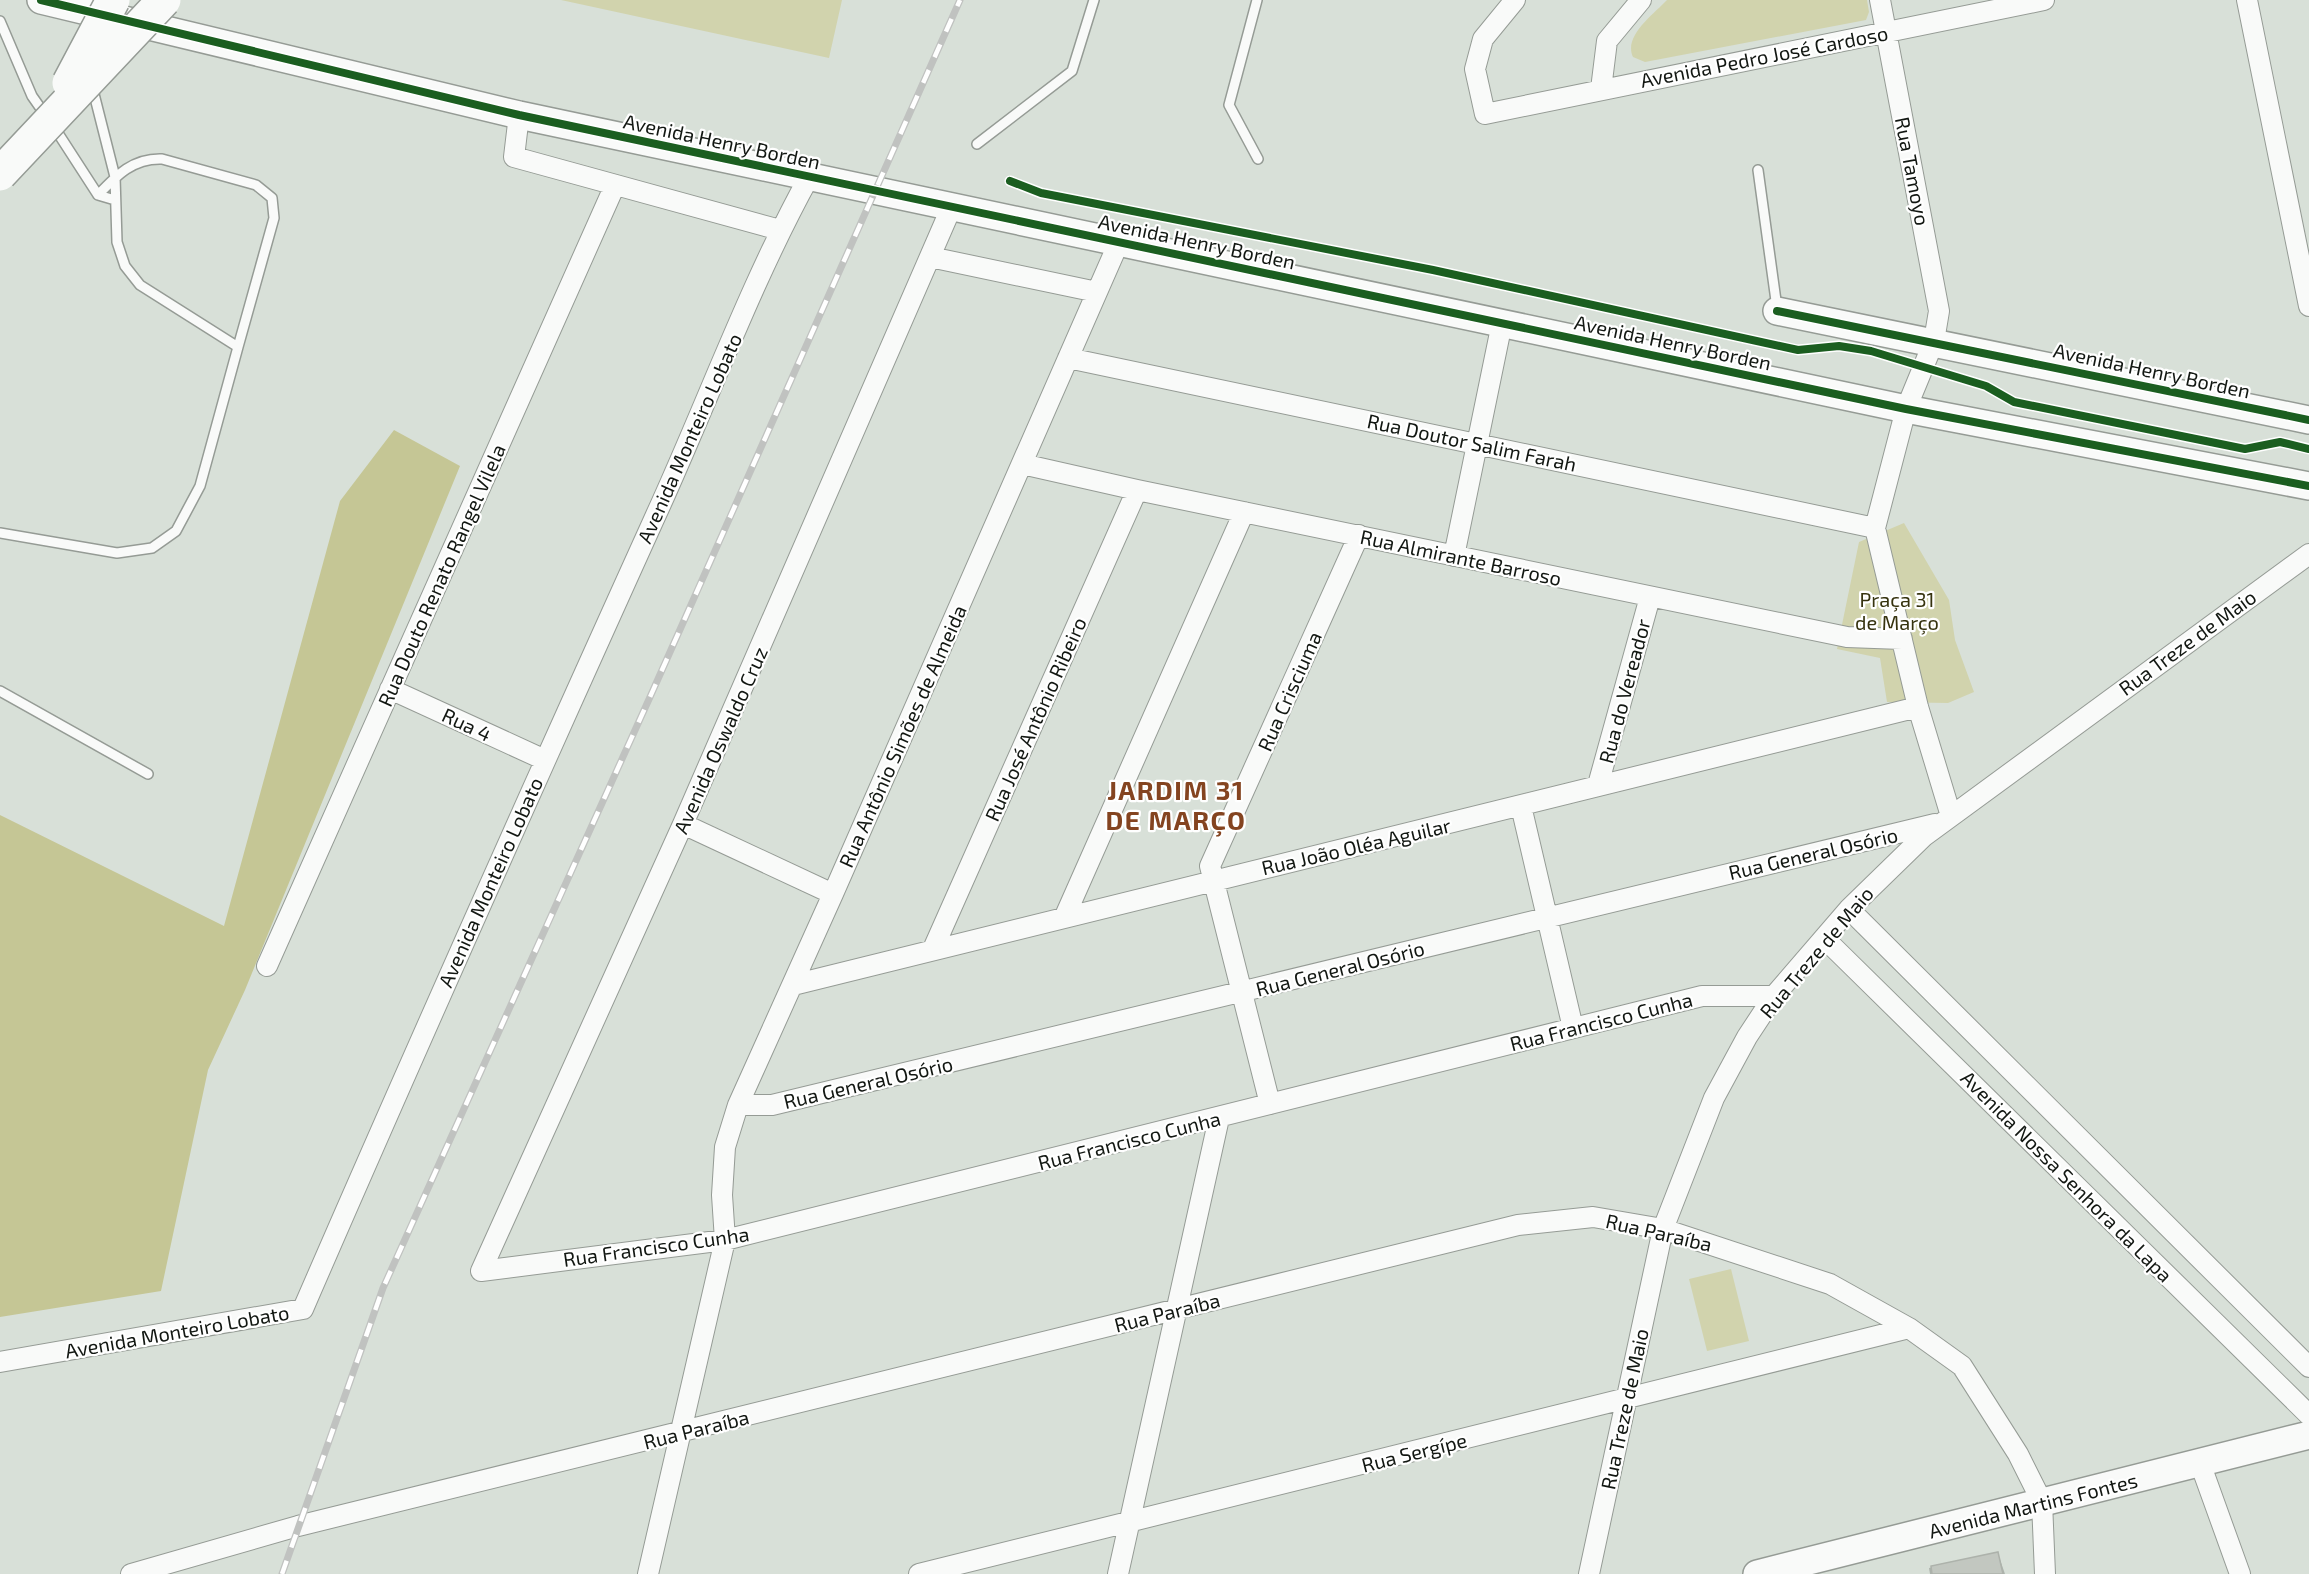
<svg xmlns="http://www.w3.org/2000/svg" width="2309" height="1574" viewBox="0 0 2309 1574" font-family="'Exo 2',sans-serif">
<style>
.green{fill:#d1d3ad}
.forest{fill:#c5c695}
.shadow{fill:#0003}
.building{fill:#c2c7c0;stroke:#adb2ab;stroke-width:1.5}
.lines{fill:none;stroke-linecap:round;stroke-linejoin:round}
.lane-casing{stroke:#959b95;stroke-width:12}
.street-casing{stroke:#959b95;stroke-width:22}
.secondary-casing{stroke:#959b95;stroke-width:30}
.lane{stroke:#f9faf9;stroke-width:9}
.street{stroke:#f9faf9;stroke-width:20}
.secondary{stroke:#f9faf9;stroke-width:27}
.rail-casing{stroke:#c0c2c0;stroke-width:7}
.rail{stroke:#fff;stroke-width:4.5;stroke-dasharray:14;stroke-linecap:butt}
.highway-bridge-casing{stroke:#959b95;stroke-width:36;stroke-linecap:butt}
.highway-bridge{stroke:#f9faf9;stroke-width:33}
.cycleway-casing{stroke:#fff;stroke-width:11}
.cycleway{stroke:#1b5e20;stroke-width:8}
.labels{text-anchor:middle;dominant-baseline:central;stroke-width:4.5;stroke-linejoin:round;paint-order:stroke}
.street-label{font-size:20px;fill:#121712;stroke:#fff}
.park-label{font-size:20px;fill:#36330f;stroke:#fff}
.district-label{font-size:26px;font-weight:bold;letter-spacing:1.5px;fill:#844420;stroke:#fff}
</style>
<rect width="100%" height="100%" fill="#d8e0d8"/>
<path class="green" d="M561,0H842L829,58Z
M1667,0H1867L1869,12L1866,20L1645,62L1633,57C1623,36 1654,14 1667,0Z
M1904,523L1949,600L1955,640L1974,692L1948,703L1887,702L1880,658L1837,649L1859,542Z
M1731,1269L1749,1341L1707,1351L1689,1279Z"/>
<path class="forest" d="M394,430L460,466L245,990L208,1070L161,1291L0,1317V815L224,926L340,501Z"/>
<path class="shadow" d="M1998,1554L2005,1574H1930L1929,1568Z"/>
<path class="building" d="M1998,1552L2003,1574H1932L1931,1566Z"/>
<g class="lines">
<g class="lane-casing">
<path id="lane" d="M1257,0L1229,105L1258,159
M0,21L32,96L46,116
M54,127L98,195L115,200
M977,144L1072,71L1094,0
M1758,170L1777,308
M98,195C117,175 133,158 162,159L256,185L272,198L274,218L238,347
M0,533L117,553L152,548L176,531L200,486L238,347L140,285L125,266L117,242L115,177L92,86
M0,691L148,774"/>
</g>
<g class="street-casing">
<path id="street" d="M1515,0L1483,39L1475,69L1485,114L2044,0
M1880,0L1939,311L1934,341L1906,409L1875,528L1918,707L1951,816
M2247,0L2309,306
M1601,89L1607,41L1641,0
M519,115L514,157L780,230
M930,257L1097,292
M1068,358L1875,528
M1022,464L1137,490L1847,637L1902,639
M1454,556L1502,323
M390,689L545,760
M1598,785L1650,597
M1521,806L1573,1028
M683,824L833,894
M1849,909L2309,1367
M1065,916L1244,512
M1824,938L2309,1415
M933,949L1137,490
M267,966L615,185
M793,985L1918,707
M1270,1104L1210,866L1359,535
M738,1105H772L1935,824
M481,1271L725,1240L1702,996H1774
M481,1271L683,824L952,206
M0,1362L303,1309C418,1044 536,780 655,517C707,404 749,286 809,177
M2200,1463L2240,1574
M131,1574L298,1526L1518,1225L1593,1217L1663,1229L1830,1284L1909,1328L1962,1366L2018,1454L2042,1502L2045,1574
M648,1574L725,1240L722,1195L725,1147L738,1105L833,894L1119,242
M919,1574L1909,1328
M1118,1574L1219,1118
M1589,1574L1663,1229L1714,1098L1747,1037L1774,996L1849,909L1923,837L2309,554"/>
</g>
<g class="secondary-casing">
<path id="secondary" d="M41,0L519,115L1906,409L2309,486
M1777,311L2309,420
M1757,1574L2309,1435"/>
</g>
<use href="#lane" class="lane"/>
<use href="#street" class="street"/>
<use href="#secondary" class="secondary"/>
<g class="rail-casing">
<path id="rail" d="M282,1574L383,1288L650,697L960,0"/>
</g>
<use href="#rail" class="rail"/>
<g class="highway-bridge-casing">
<path id="highway-bridge" d="M69,83L113,0
M0,174L164,0"/>
</g>
<use href="#highway-bridge" class="highway-bridge"/>
<g class="cycleway-casing">
<path id="cycleway" d="M41,0L519,115L1906,409L2309,486
M1010,181L1041,193L1433,270L1798,350L1839,346L1871,351L1986,386L2014,402L2245,449L2280,442L2309,449
M1777,311L2309,420"/>
</g>
<use href="#cycleway" class="cycleway"/>
</g>
<g class="labels">
<g class="street-label">
<text transform="translate(1764 56) rotate(-11)">Avenida Pedro José Cardoso</text>
<text transform="translate(722 141) rotate(12)">Avenida Henry Borden</text>
<text transform="translate(1913 171) rotate(79)">Rua Tamoyo</text>
<text transform="translate(1197 241) rotate(12)">Avenida Henry Borden</text>
<text transform="translate(1673 342) rotate(12)">Avenida Henry Borden</text>
<text transform="translate(2152 370) rotate(12)">Avenida Henry Borden</text>
<text transform="translate(689 438) rotate(-66)">Avenida Monteiro Lobato</text>
<text transform="translate(1472 442) rotate(12)">Rua Doutor Salim Farah</text>
<text transform="translate(1461 557) rotate(12)">Rua Almirante Barroso</text>
<text transform="translate(441 575) rotate(-66)">Rua Douto Renato Rangel Vilela</text>
<text transform="translate(2187 642) rotate(-36)">Rua Treze de Maio</text>
<text transform="translate(1289 691) rotate(-66)">Rua Crisciuma</text>
<text transform="translate(1624 691) rotate(-75)">Rua do Vereador</text>
<text transform="translate(1035 719) rotate(-66)">Rua José Antônio Ribeiro</text>
<text transform="translate(467 724) rotate(25)">Rua 4</text>
<text transform="translate(902 736) rotate(-66)">Rua Antônio Simões de Almeida</text>
<text transform="translate(720 740) rotate(-66)">Avenida Oswaldo Cruz</text>
<text transform="translate(1356 846) rotate(-13)">Rua João Oléa Aguilar</text>
<text transform="translate(1813 853) rotate(-13)">Rua General Osório</text>
<text transform="translate(490 882) rotate(-66)">Avenida Monteiro Lobato</text>
<text transform="translate(1816 952) rotate(-50)">Rua Treze de Maio</text>
<text transform="translate(1340 968) rotate(-14)">Rua General Osório</text>
<text transform="translate(1601 1021) rotate(-14)">Rua Francisco Cunha</text>
<text transform="translate(868 1082) rotate(-13)">Rua General Osório</text>
<text transform="translate(1129 1140) rotate(-14)">Rua Francisco Cunha</text>
<text transform="translate(2067 1176) rotate(45)">Avenida Nossa Senhora da Lapa</text>
<text transform="translate(1659 1232) rotate(13)">Rua Paraíba</text>
<text transform="translate(656 1246) rotate(-8)">Rua Francisco Cunha</text>
<text transform="translate(1167 1312) rotate(-14)">Rua Paraíba</text>
<text transform="translate(177 1331) rotate(-10)">Avenida Monteiro Lobato</text>
<text transform="translate(1624 1409) rotate(-78)">Rua Treze de Maio</text>
<text transform="translate(696 1429) rotate(-14)">Rua Paraíba</text>
<text transform="translate(1414 1452) rotate(-14)">Rua Sergípe</text>
<text transform="translate(2033 1505) rotate(-14)">Avenida Martins Fontes</text>
</g>
<g class="park-label">
<text x="1897" y="599">Praça 31<tspan x="1897" dy="23">de Março</tspan></text>
</g>
<g class="district-label">
<text x="1176" y="789">JARDIM 31<tspan x="1176" dy="30">DE MARÇO</tspan></text>
</g>
</g>
</svg>
